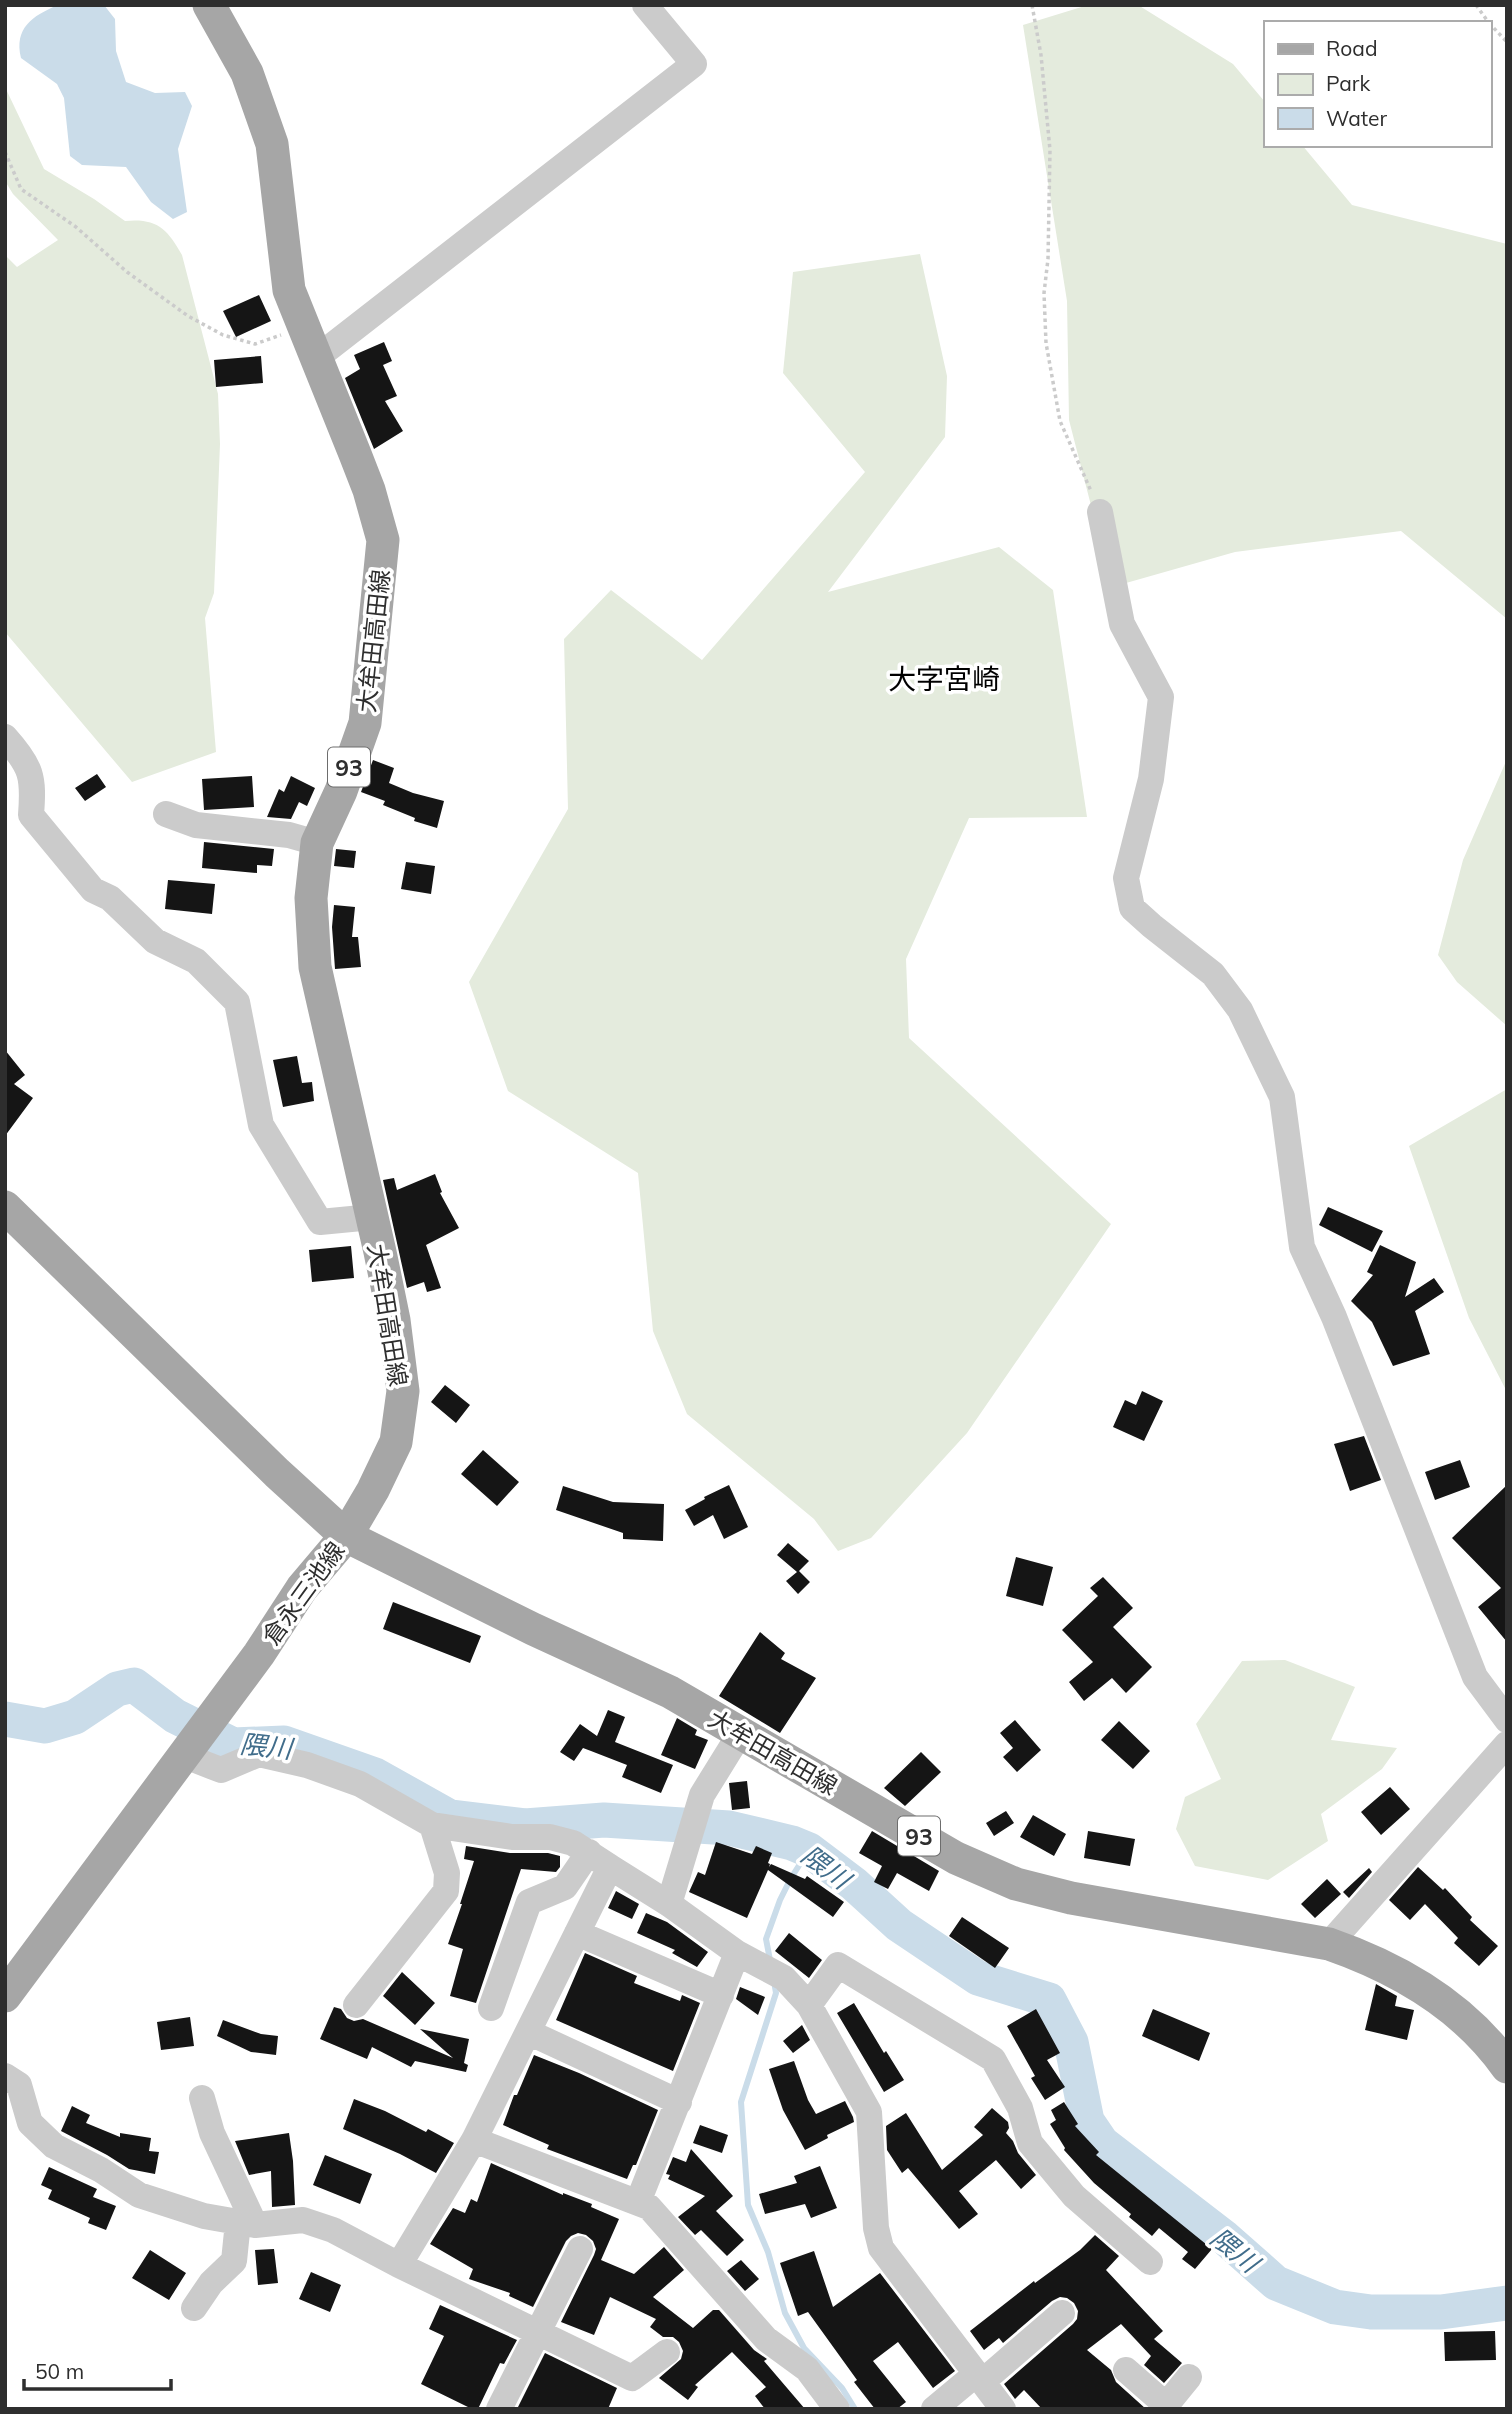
<svg xmlns="http://www.w3.org/2000/svg" width="1512" height="2414" viewBox="0 0 1512 2414" font-family="Mulish,'Noto Sans JP',sans-serif">
<style>
.green{fill:#e4ebdd}
.water{fill:#cadce9}
.lines{fill:none;stroke-linecap:round;stroke-linejoin:round}
.stream{stroke:#cadce9;stroke-width:6}
.river{stroke:#cadce9;stroke-width:35}
.building{fill:#151515}
.path{stroke:#cbcbcb;stroke-width:3.5;stroke-dasharray:3.5 3.5;stroke-linecap:butt}
.minor{stroke:#cbcbcb;stroke-width:26}
.major{stroke:#a6a6a6;stroke-width:33}
.labels{text-anchor:middle;dominant-baseline:central;stroke-width:7;stroke-linejoin:round;paint-order:stroke}
.shield{fill:#fff;stroke:#6d6d6d;stroke-width:2}
.shield-label{font-size:23px;font-weight:bold;fill:#2e2e2e}
.street-label{font-size:24px;fill:#2e2e2e;stroke:#fff}
.water-label{font-size:26px;font-style:italic;fill:#416d8b;stroke:#fff}
.quarter-label{font-size:28px;fill:#000;stroke:#fff}
</style>
<rect width="100%" height="100%" fill="#fff"/>
<path class="green" d="M1088,5H1138L1233,64L1265,102V145H1302L1352,205L1507,244V619L1401,531L1235,552L1112,587L1069,420L1067,301L1023,25Z
M5,87L44,169L94,199L125,221C156,218 167,228 182,255L218,394L220,444L214,593L205,618L216,752L132,782L5,632V255L17,267L58,240L13,194L5,181Z
M920,254L947,376L945,437L828,592L999,547L1053,590L1087,817L969,818L906,959L909,1038L1111,1224L967,1433L871,1538L838,1551L814,1519L687,1414L653,1331L638,1173L508,1091L469,982L568,809L564,639L611,590L702,660L865,472L783,373L793,272Z
M1507,759V1026L1457,982L1438,955L1463,860Z
M1507,1089V1392L1469,1318L1409,1146Z
M1285,1660L1355,1687L1331,1740L1397,1748L1382,1769L1321,1814L1328,1841L1268,1880L1195,1866L1176,1829L1185,1797L1221,1779L1196,1724L1242,1661Z"/>
<path class="water" d="M58,5H104L115,19L116,51L126,82L155,93L185,92L192,106L178,149L187,212L173,219L151,202L126,167L82,165L70,156L64,98L57,84L21,58C14,28 32,16 58,5Z"/>
<g class="lines">
<path class="stream" d="M770,1960L766,1939L780,1900L791,1878L809,1850
M774,1981L776,1993L741,2102L748,2205L768,2252L785,2313L804,2348L842,2388L855,2409"/>
<path class="river" d="M5,1719L45,1726L75,1717L117,1689L134,1685L175,1716L233,1745L284,1743L375,1775L450,1817L525,1826L604,1820L729,1828L792,1843L809,1850L854,1884L899,1925L978,1978L1049,2000L1071,2042L1087,2121L1102,2143L1224,2237L1276,2283L1335,2307L1371,2312H1441L1507,2303"/>
</g>
<path class="building" d="M259,295L271,321L236,337L223,311Z
M384,342L392,361L383,365L397,396L385,401L403,431L374,449L345,378L360,369L354,355Z
M261,356L263,383L216,387L214,360Z
M373,760L394,768L389,783L413,793L444,801L437,828L414,821L415,818L383,805L385,801L361,792Z
M97,774L106,787L85,801L75,788Z
M252,776L254,807L204,810L202,779Z
M291,776L315,788L307,806L299,802L291,819L267,817L279,789L284,792Z
M204,842L274,849L272,866L257,865V873L202,868Z
M336,849L356,851L354,868L334,866Z
M406,862L435,866L431,894L401,889Z
M168,880L215,884L212,914L165,909Z
M334,905L355,907L352,937H358L361,967L335,969L332,927Z
M5,1050L25,1075L14,1084L33,1098L5,1136Z
M297,1056L302,1083L312,1082L314,1101L283,1107L273,1060Z
M435,1174L442,1192L440,1193L459,1228L426,1245L441,1288L427,1292L424,1282L407,1288L383,1180L394,1178L397,1190Z
M1328,1207L1383,1231L1372,1252L1319,1225Z
M1380,1245L1416,1262L1405,1297L1434,1278L1444,1292L1415,1311L1430,1354L1393,1366L1372,1322L1351,1301L1373,1275L1367,1272Z
M351,1246L354,1278L312,1282L309,1250Z
M445,1385L470,1405L456,1423L431,1402Z
M1142,1391L1163,1401L1144,1441L1113,1427L1125,1400L1136,1405Z
M1364,1436L1381,1480L1350,1491L1334,1444Z
M483,1450L519,1482L497,1506L461,1474Z
M1460,1460L1470,1487L1435,1500L1425,1472Z
M729,1485L748,1527L724,1539L713,1515L694,1526L685,1510L705,1499L704,1497Z
M1507,1485V1642L1478,1607L1501,1588L1452,1538Z
M563,1486L613,1502L664,1504L663,1541L623,1539V1533L556,1510Z
M788,1543L809,1561L799,1571L810,1582L798,1594L786,1581L797,1572L777,1555Z
M1016,1557L1053,1567L1043,1606L1006,1596Z
M1103,1577L1133,1608L1113,1627L1152,1667L1126,1693L1112,1678L1084,1701L1069,1682L1093,1662L1062,1630L1098,1596L1090,1588Z
M393,1602L481,1636L470,1663L383,1629Z
M760,1632L785,1653L781,1659L816,1678L780,1733L719,1696Z
M608,1710L625,1717L615,1742L673,1765L661,1793L622,1777L627,1765L591,1751L583,1748L574,1761L560,1752L580,1724L597,1736Z
M677,1718L697,1730L695,1735L708,1740L695,1769L661,1755Z
M1015,1720L1041,1750L1017,1772L1003,1757L1013,1748L1000,1733Z
M1119,1721L1150,1751L1133,1769L1101,1740Z
M921,1752L941,1772L905,1806L884,1788Z
M747,1781L750,1808L732,1810L729,1783Z
M1390,1787L1410,1809L1381,1835L1361,1812Z
M1006,1811L1014,1823L994,1836L986,1823Z
M1033,1815L1066,1834L1054,1856L1020,1837Z
M872,1831L939,1871L929,1891L897,1873L888,1889L874,1882L882,1866L859,1853Z
M1088,1831L1135,1839L1130,1866L1084,1858Z
M716,1842L752,1854L756,1846L772,1853L768,1863L770,1864L769,1867L771,1864L805,1879L807,1876L844,1902L833,1917L768,1870L747,1918L689,1892L698,1872L705,1875Z
M466,1846L510,1853H548L560,1856V1867L556,1872L521,1869L476,2003L450,1996L463,1949L448,1944L462,1904H460L474,1861L464,1859Z
M1418,1867L1443,1890L1445,1888L1472,1917L1470,1920L1498,1946L1479,1966L1454,1943L1458,1938L1425,1904L1410,1920L1389,1900Z
M1369,1868L1372,1872L1349,1898L1343,1892Z
M1327,1879L1341,1894L1315,1918L1301,1904Z
M616,1891L639,1904L632,1919L608,1908Z
M646,1913L667,1922L708,1952L697,1967L672,1953L675,1950L637,1933Z
M962,1917L1009,1948L995,1968L949,1936Z
M789,1933L822,1960L809,1978L775,1951Z
M585,1953L637,1976L634,1983L680,2001L682,1995L700,2003L673,2071L556,2020Z
M402,1972L435,2003L415,2025L383,1996Z
M1376,1984L1397,1996L1395,2006L1414,2010L1407,2040L1365,2030Z
M740,1987L765,1997L758,2015L736,1999Z
M854,2003L884,2053L886,2051L904,2080L884,2092L837,2013Z
M334,2007L341,2009L347,2018L354,2021L363,2019L453,2058L420,2029L469,2039L464,2063L468,2065L466,2072L415,2061L411,2067L372,2047L367,2059L320,2039Z
M1036,2009L1060,2053L1047,2060L1065,2087L1045,2100L1031,2078L1035,2076L1007,2026Z
M1153,2009L1210,2033L1199,2061L1142,2036Z
M190,2017L194,2046L161,2050L157,2022Z
M223,2020L261,2034L278,2036L276,2055L251,2052L217,2036Z
M802,2025L810,2040L793,2053L783,2041Z
M534,2055L579,2073L658,2110L636,2165H633L627,2179L547,2149L549,2145L503,2125L514,2095H517Z
M794,2061L808,2100L816,2114L845,2101L853,2117L854,2122L827,2135L828,2138L805,2150L783,2110L769,2069Z
M354,2099L385,2111L426,2132L428,2129L454,2143L436,2173L400,2154L343,2129Z
M1064,2102L1078,2124L1075,2126L1099,2152L1096,2155L1212,2249L1195,2269L1182,2259L1188,2252L1159,2228L1152,2236L1129,2217L1131,2214L1094,2183L1064,2150L1065,2148L1050,2124L1056,2120L1051,2110Z
M72,2106L90,2115L86,2123L120,2137V2133L151,2138L149,2151L159,2152L155,2174L129,2169L107,2155L61,2131Z
M992,2108L1008,2122L1009,2128L1006,2133L1013,2141L1018,2153L1036,2175L1021,2189L996,2160L959,2191L978,2214L959,2229L908,2168L902,2173L887,2150L886,2126L906,2113L942,2170L983,2135L974,2127Z
M700,2125L728,2135L722,2153L693,2143Z
M289,2133L293,2161L295,2205L272,2207L271,2171L249,2175L235,2141Z
M691,2149L733,2196L716,2211L744,2240L727,2256L701,2230L695,2235L678,2217L705,2196L668,2179L670,2175L666,2174L673,2157L686,2162Z
M325,2155L372,2174L360,2204L313,2185Z
M491,2163L563,2195V2193L592,2204L591,2207L619,2219L601,2260L634,2274L664,2247L684,2270L653,2297L693,2328L713,2310H719L754,2350L767,2359L764,2361L805,2409H765L755,2396L766,2387L732,2352L695,2385L698,2387L688,2400L659,2378L681,2359L683,2351L679,2342L673,2337H663L650,2327L656,2319L610,2297L594,2335L561,2322L594,2255L596,2249L593,2241L586,2235L578,2233L571,2236L566,2241L533,2307L509,2296L510,2293L469,2279L473,2269L430,2244L453,2208L465,2213L471,2199L477,2202Z
M820,2166L837,2208L811,2218L805,2204L765,2214L759,2194L797,2183L794,2176Z
M49,2167L97,2189L93,2197L116,2206L106,2230L88,2223L90,2218L48,2199L52,2190L41,2185Z
M1095,2235L1119,2256L1106,2270L1163,2331L1154,2339L1182,2363L1164,2383L1144,2365L1151,2356L1121,2324L1087,2350L1111,2370L1116,2382L1146,2409H1042L1024,2390L1015,2399L1004,2384L1073,2324L1077,2319L1078,2311L1074,2303L1067,2298L1060,2297L1052,2301L1003,2343L999,2338L984,2350L970,2331L1034,2281L1035,2283L1080,2250Z
M274,2249L278,2283L258,2285L255,2250Z
M150,2250L186,2273L169,2300L132,2278Z
M814,2251L833,2307L880,2273L955,2371L933,2388L898,2342L873,2361L906,2402L897,2409H875L854,2382L857,2380L808,2312L798,2316L780,2263Z
M741,2260L759,2279L745,2291L727,2271Z
M311,2272L341,2285L330,2312L299,2299Z
M440,2305L517,2340L504,2364L500,2363L478,2409H472L421,2384L444,2336L429,2329Z
M1495,2331L1496,2360L1445,2361L1444,2332Z
M545,2353L617,2388L608,2409H517Z"/>
<g class="lines">
<path class="path" d="M1032,5L1041,55L1050,150L1048,259L1044,293L1046,343L1060,421L1091,491
M1476,5L1489,23
M1489,23L1507,42
M5,152L21,189L76,227L127,272L188,316L223,335L255,344L281,335"/>
<path class="minor" d="M315,359L694,64L645,5
M1100,512L1122,624L1161,697L1151,779L1126,878L1132,908L1152,926L1213,974L1240,1010L1282,1097L1302,1247L1334,1317L1475,1677L1507,1720
M5,737C32,767 34,777 31,815L93,890L110,898L155,941L196,961L237,1002L261,1125L320,1222L372,1217
M166,814L196,825L289,835L317,843
M185,1756L221,1770L259,1754L307,1765L360,1784L432,1825L512,1837H550L573,1843L610,1867
M669,1904L702,1795L741,1732
M577,1933L721,1995
M1329,1944L1507,1744
M737,1953L784,1978L809,2005L869,2112L876,2228L881,2248L1003,2409
M356,2005L446,1891L447,1873L432,1825
M809,2005L838,1965L993,2059L1020,2108L1030,2143L1074,2196L1150,2262
M491,2008L529,1902L565,1887L589,1852
M528,2032L679,2102
M5,2076L19,2085L30,2123L54,2146L101,2170L139,2195L204,2216L255,2225L303,2220L333,2230L399,2265L632,2378L667,2352
M202,2098L212,2133L255,2225
M474,2140L649,2207L766,2339L807,2369L837,2409
M399,2265L474,2140L610,1867L669,1904L737,1953L638,2202
M194,2308L211,2283L234,2261L238,2222
M1126,2370L1166,2405
M982,2382L1062,2313
M499,2409L580,2249
M934,2409L976,2374
M1163,2409L1189,2377"/>
<path class="major" d="M5,1207L277,1473L346,1536L533,1629L670,1692L956,1858L1016,1884L1071,1898L1329,1944C1398,1968 1464,2006 1507,2067
M5,1996L259,1654L302,1588L346,1536L373,1490L396,1442L403,1391L394,1320L380,1252L315,967L311,898L317,843L341,791L365,723L383,540L369,490L355,454L289,290L272,144L247,73L209,5"/>
</g>
<g class="labels">
<g class="shield">
<rect x="328" y="747.5" width="42" height="39" rx="5"/>
<rect x="898" y="1816.5" width="42" height="39" rx="5"/>
</g>
<g class="shield-label">
<text x="349" y="767">93</text>
<text x="919" y="1836">93</text>
</g>
<g class="street-label">
<text transform="translate(373 641) rotate(-84)">大牟田高田線</text>
<text transform="translate(388 1315) rotate(81)">大牟田高田線</text>
<text transform="translate(303 1593) rotate(-54)">倉永三池線</text>
<text transform="translate(773 1752) rotate(30)">大牟田高田線</text>
</g>
<g class="water-label">
<text transform="translate(266 1746) rotate(6)">隈川</text>
<text transform="translate(826 1867) rotate(37)">隈川</text>
<text transform="translate(1235 2250) rotate(39)">隈川</text>
</g>
<g class="quarter-label">
<text x="944" y="678">大字宮崎</text>
</g>
</g>
<rect width="1512" height="2414" fill="none" stroke="#2e2e2e" stroke-width="14"/>
<rect x="1264" y="21" width="228" height="126" fill="#ffffff" stroke="#ababab" stroke-width="2"/>
<rect x="1278" y="44" width="35" height="10" fill="#a6a6a6" stroke="#ababab" stroke-width="2"/>
<text x="1326" y="56" font-size="21" fill="#2e2e2e">Road</text>
<rect x="1278" y="74" width="35" height="21" fill="#e4ebdd" stroke="#ababab" stroke-width="2"/>
<text x="1326" y="91" font-size="21" fill="#2e2e2e">Park</text>
<rect x="1278" y="108" width="35" height="21" fill="#cadce9" stroke="#ababab" stroke-width="2"/>
<text x="1326" y="126" font-size="21" fill="#2e2e2e">Water</text>
<path d="M24 2379v10h147v-10" fill="none" stroke="#2e2e2e" stroke-width="3.5"/>
<text x="35" y="2379" font-size="21" fill="#2e2e2e" stroke="#ffffff" stroke-width="5" paint-order="stroke">50 m</text>
</svg>
